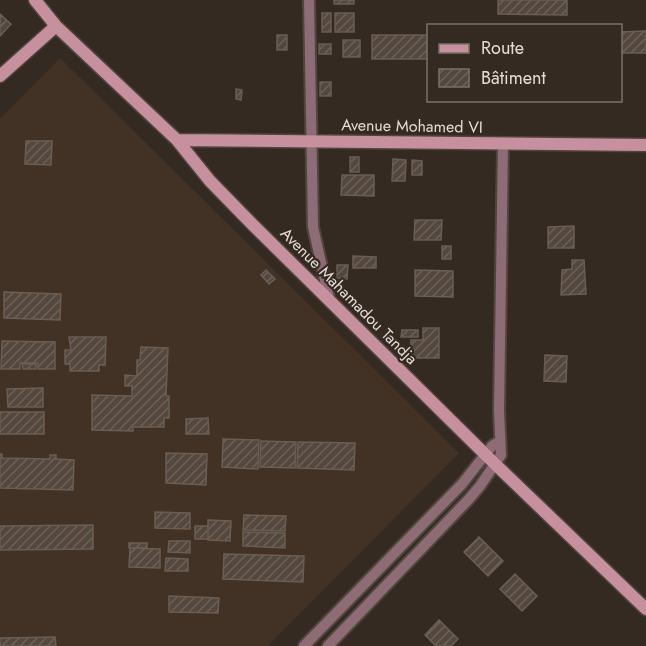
<svg xmlns="http://www.w3.org/2000/svg" width="646" height="646" viewBox="0 0 646 646" font-family="Jost,sans-serif">
<style>
.built{fill:#423125}
.building{fill:url(#building-hatch);stroke:#6a5d53;stroke-width:1.5}
.lines{fill:none;stroke-linecap:round;stroke-linejoin:round}
.street-casing{stroke:#51463e;stroke-width:14}
.secondary-casing{stroke:#51463e;stroke-width:15}
.street{stroke:#8e6c75;stroke-width:10}
.secondary{stroke:#c6909e;stroke-width:12}
.labels{text-anchor:middle;dominant-baseline:central;stroke-width:4.5;stroke-linejoin:round;paint-order:stroke}
.street-label{font-size:16px;fill:#e3dbd5;stroke:#352a21}
</style>
<defs>
<pattern id="building-hatch" width="6" height="6" patternUnits="userSpaceOnUse" patternTransform="scale(1.5)"><rect width="6" height="6" fill="#54473e"/><path d="M-1 1l2-2M0 6l6-6M5 7l2-2" fill="none" stroke="#6c6159"/></pattern>
</defs>
<rect width="100%" height="100%" fill="#352a21"/>
<path class="built" d="M60,58L459,453L268,646H0V119Z"/>
<path class="building" d="M334,0H354V4H334Z
M498,0H567V15L498,14Z
M322,13H331V32H322Z
M335,13H354V32H335Z
M0,14L11,24L0,36Z
M646,31V53H620V32Z
M277,35H287V50H277Z
M372,35H428V59H372Z
M343,40H360V57H343Z
M319,44H331V54H319Z
M320,82H331V96H320Z
M236,89L242,90L241,100L236,99Z
M26,141H52L51,165L25,164Z
M350,157H359V172H350Z
M393,159L406,160L405,181H392Z
M412,160L422,161V175H412Z
M342,175H374V196L341,195Z
M415,220H442L441,240H414Z
M574,226V248H548V227Z
M442,246H451V259H442Z
M353,256L376,257V268H353Z
M572,260H584L586,294L561,295L562,270L572,269Z
M337,265H348L347,279L337,278Z
M266,270L275,279L269,284L261,275Z
M415,270L453,271V297L415,296Z
M4,292L61,294L60,320L4,318Z
M423,328H439V358H410L411,340H423Z
M402,330H418V337H401Z
M69,337H106L105,365H99V371H70V364H65V350H71Z
M2,341L55,342V369H38V363H20V369H1Z
M141,347L168,348L166,396H169V418H164V427H133V431L92,430V395L132,396V386H125V375L137,376V360H140Z
M545,355L567,356L566,382L544,381Z
M22,364H36V369H23Z
M43,388V407H8L7,389Z
M0,412H44V434H0Z
M208,418L209,434H186V419Z
M223,439L259,440L258,469L222,467Z
M261,441L296,442L295,468L260,467Z
M298,442L355,443L354,470L297,468Z
M166,453L207,454L206,485L166,483Z
M0,454H2V458L50,459V455H56V459L74,460L73,490L0,488Z
M155,512L190,513V529L155,528Z
M244,515L286,516L285,531L243,530Z
M208,520L231,521L230,541L208,540Z
M93,525V549L0,550V526Z
M195,526H208V539H195Z
M243,532L285,533V548L243,546Z
M479,537L503,561L488,576L464,552Z
M169,541H190V553L168,552Z
M129,543H147V548H129Z
M130,548L160,549V568L129,567Z
M224,554L304,556L303,582L223,579Z
M166,558L188,559V571H165Z
M515,574L537,596L522,611L500,589Z
M169,596L219,598L218,613L169,612Z
M439,620L458,639L451,646H436L425,635Z
M55,637L56,646H0V638Z"/>
<g class="lines">
<g class="street-casing">
<path id="street" d="M309,0L313,227L329,298
M304,646L462,484L492,446L500,441
M328,646L469,499L480,486L501,455L499,411L503,143"/>
</g>
<g class="secondary-casing">
<path id="secondary" d="M35,0L56,26L177,140L210,181L253,225L496,465L646,609
M0,76L56,26
M177,140L646,145"/>
</g>
<use href="#street" class="street"/>
<use href="#secondary" class="secondary"/>
</g>
<g class="labels">
<g class="street-label">
<text transform="translate(412 126) rotate(1)">Avenue Mohamed VI</text>
<text transform="translate(349 296) rotate(45)">Avenue Mahamadou Tandja</text>
</g>
</g>
<rect x="427" y="24" width="195" height="78" fill="#352a21" stroke="#7b7169" stroke-width="1.5"/>
<rect x="439" y="44" width="30" height="9" fill="#c6909e" stroke="#7b7169" stroke-width="1.5"/>
<text x="481" y="54" font-size="18" fill="#e3dbd5">Route</text>
<rect x="439" y="69" width="30" height="18" fill="url(#building-hatch)" stroke="#7b7169" stroke-width="1.5"/>
<text x="481" y="84" font-size="18" fill="#e3dbd5">Bâtiment</text>
</svg>
